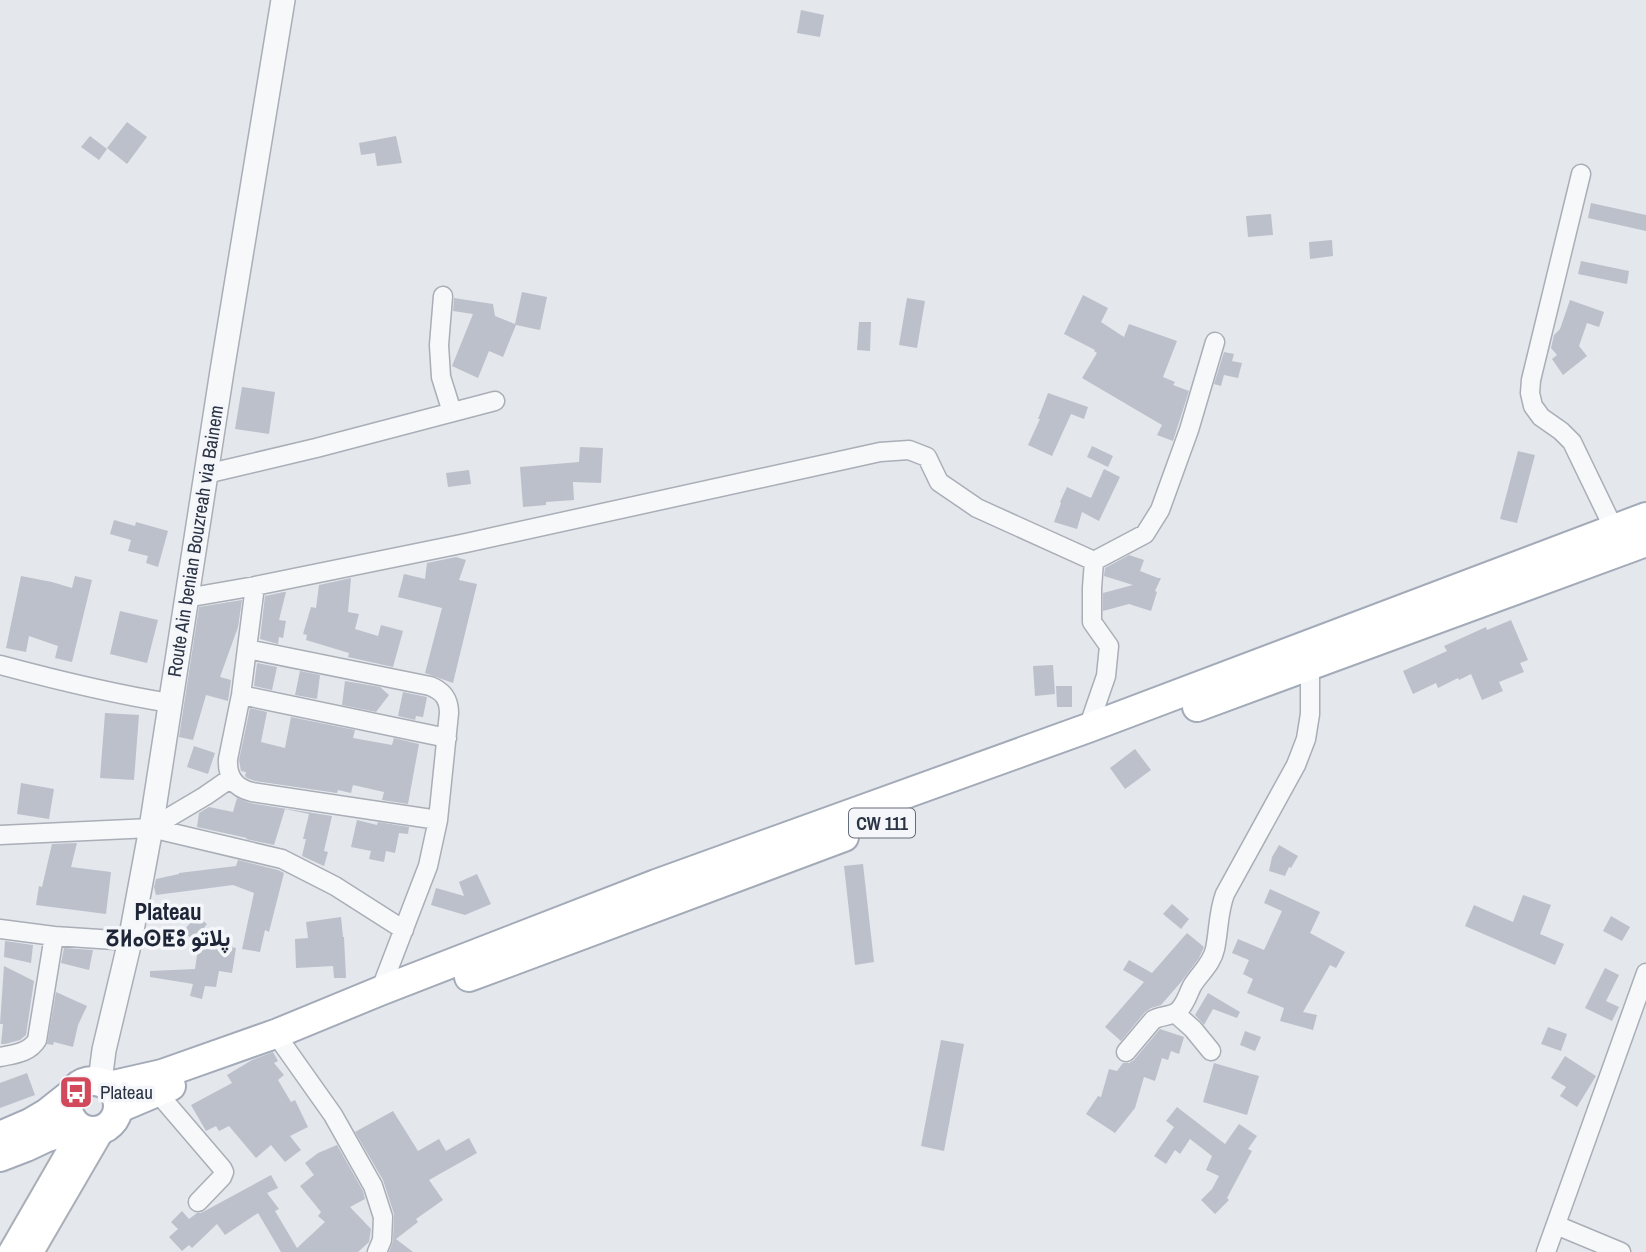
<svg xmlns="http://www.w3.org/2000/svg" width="1646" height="1252" viewBox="0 0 1646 1252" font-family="'Archivo Narrow',Vazirmatn,'Noto Sans Tifinagh',sans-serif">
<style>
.building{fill:#bbc0ca}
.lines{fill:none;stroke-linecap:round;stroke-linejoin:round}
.minor-casing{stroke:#a9aeb7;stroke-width:21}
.tertiary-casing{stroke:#a9aeb7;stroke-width:26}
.secondary-casing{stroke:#a9aeb7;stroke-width:28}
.primary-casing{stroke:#a3abb8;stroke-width:32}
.minor{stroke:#f7f8fa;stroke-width:18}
.tertiary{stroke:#f7f8fa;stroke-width:23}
.secondary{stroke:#fff;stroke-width:24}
.primary{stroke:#fff;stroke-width:28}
.labels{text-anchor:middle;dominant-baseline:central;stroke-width:7;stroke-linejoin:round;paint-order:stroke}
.shield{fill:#f4f6f9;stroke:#676e7b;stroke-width:2}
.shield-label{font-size:18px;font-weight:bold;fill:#2b3445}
.street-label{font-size:19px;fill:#2b3445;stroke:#f4f6f9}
.poi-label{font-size:19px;fill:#2b3445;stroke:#f4f6f9;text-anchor:start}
.quarter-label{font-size:23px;font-weight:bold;fill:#1d2536;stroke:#f4f6f9}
</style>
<rect width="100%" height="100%" fill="#e4e7ec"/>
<path class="building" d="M801,10L824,15L820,37L797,33Z
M127,122L147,137L127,164L107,148Z
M90,136L107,149L99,160L81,147Z
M396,136L402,163L377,166L375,153L361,155L359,143Z
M1591,203L1646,215V231L1588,218Z
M1271,214L1273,235L1248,237L1246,216Z
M1332,240L1333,256L1310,259L1309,242Z
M1581,261L1629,271L1627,284L1578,274Z
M522,292L547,297L540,330L516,325L503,357L489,351L478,378L452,366L473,314L453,311L454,298L493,304L495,316L515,324Z
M1083,295L1108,308L1101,322L1124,337L1129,324L1177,341L1163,377L1175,382L1173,385L1189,391L1173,441L1157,435L1162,425L1082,378L1097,353L1094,351L1095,350L1064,334Z
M907,298L925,301L917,348L899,345Z
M1570,300L1604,312L1599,327L1587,323L1579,346L1587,356L1563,375L1552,359L1557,355L1551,348L1554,335L1560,329Z
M859,322H871L870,351L857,350Z
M1224,352L1234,354L1232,361L1242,363L1238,378L1224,375L1221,386L1214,384Z
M242,387L275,392L269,434L235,429Z
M1048,393L1088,407L1084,419L1071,414L1052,456L1028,445L1040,419H1038Z
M1092,446L1113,456L1108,467L1087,457Z
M580,447L603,448L601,483L573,482L574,500L546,502V505L523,507L520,467L579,462Z
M1518,451L1535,455L1517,523L1500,519Z
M1104,469L1120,477L1099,521L1082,512L1077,529L1054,522L1061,503L1060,502L1067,487L1091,498Z
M469,470L471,484L448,487L446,473Z
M114,520L135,526L136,522L168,531L158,567L146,563L148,556L128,551L131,540L110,534Z
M1129,555L1144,560L1140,571L1158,578H1161L1155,591L1157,592L1151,611L1129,604L1103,611V593L1133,585L1104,576L1105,568Z
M456,557L466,560L459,580L477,584L453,683L425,673L442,608L398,597L404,574L425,579L427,563Z
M21,576L52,582L72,588L75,576L92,580L72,662L55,658L58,646L29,636L26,652L6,648Z
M351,578L348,612L359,614L355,629L378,636L381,625L403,631L393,667L348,657L349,653L306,640L307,635L303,634L311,607L316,608L319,585Z
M284,592H286L279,620L286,621L283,638L279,637L278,644L260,639L265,596Z
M242,600L238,627L220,677L231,680L228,701L206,695L193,740L179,737L199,607Z
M120,611L158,620L147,663L110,654Z
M1511,620L1528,660L1520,663L1524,672L1499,682L1503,691L1482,700L1471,674L1459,680L1458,678L1438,688L1436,683L1413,694L1403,671L1447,651L1444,646L1486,627L1487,630Z
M257,663L277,667L272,690L254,686Z
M1053,665L1055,694L1035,696L1033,666Z
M300,671L320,675L317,699L295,695Z
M345,681L380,687L389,695L376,712L342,705Z
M1056,686H1072V707H1057Z
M403,692L427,697L423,717L416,716L415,720L398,716Z
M250,708L267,712L261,742L285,748L291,717L355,730L353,738L392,745L394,738L419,744L408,804L382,800L384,792L353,785L351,793L338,790L337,793L255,781L247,778L245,776L246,772L241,771L239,760Z
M105,713L139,715L134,780L100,778Z
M194,746L215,753L208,774L187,767Z
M1135,749L1151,770L1125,789L1110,768Z
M21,783L54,789L49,819L17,814Z
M237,798L250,803L332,816L324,851L328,852L324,866L302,856L306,839H303L309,814L285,809L274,845L246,839L247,838L197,827L199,813L209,807L233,812Z
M357,820L377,825L378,822L409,827L408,834L399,833L395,853L386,851L384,862L369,859L371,851L351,847Z
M77,843L71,867L111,872L106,914L36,905L39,886L42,887L52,844Z
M1279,845L1298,856L1291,868L1289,867L1285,876L1269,871L1272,857Z
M238,860L278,870L284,873L269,932L265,930L260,952L242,949L254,893L233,885L156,895L154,887L156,879L179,874V873L236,866Z
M863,864L874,962L855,965L844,866Z
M477,874L491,904L465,915L431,905L436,888L464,896L459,882Z
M1270,889L1320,912L1310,933L1345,952L1336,968L1330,965L1303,1012L1317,1015L1313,1030L1280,1021L1284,1008L1247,993L1253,979L1243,974L1249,960L1232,953L1238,939L1264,950L1282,911L1264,903Z
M1523,895L1551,905L1540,934L1564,944L1555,965L1465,926L1474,905L1513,922Z
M1172,904L1189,919L1181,929L1163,914Z
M196,915L207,924L194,940L183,932Z
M1611,916L1630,927L1622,941L1603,931Z
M341,917L343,937H344L346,978H334L333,966L296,968L295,939L308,938L306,922Z
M1187,933L1204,947L1199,958L1181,982L1161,1005L1151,1008L1145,1012L1121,1041L1105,1027L1144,982L1123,970L1129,960L1152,973Z
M5,941L33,945L31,963L4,957Z
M199,942L236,948L232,973L219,971L216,987L205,986L202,999L190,996L193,984L150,977V971L195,969Z
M64,948L93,950L89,970L61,963Z
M4,966L34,981L26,1035L20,1040L5,1044H1L3,1024H0Z
M1605,968L1619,975L1606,1001L1619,1007L1612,1021L1585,1008Z
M56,992L87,1006L78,1025L73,1047L54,1042L53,1045L47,1044Z
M1208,993L1240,1012L1237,1018L1213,1009L1204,1025L1195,1015Z
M1548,1027L1567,1034L1561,1051L1541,1044Z
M1160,1029L1184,1037L1179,1054L1171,1051L1168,1060L1162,1058L1155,1081L1144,1077L1135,1108L1115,1133L1086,1114L1098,1096L1101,1097L1109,1069L1117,1071L1123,1063H1129L1134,1060Z
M1245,1031L1261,1037L1255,1051L1240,1045Z
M941,1040L964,1044L944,1151L921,1146Z
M273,1052L278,1061L274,1063L284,1075L278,1080L291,1102L295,1100L308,1127L290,1136L301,1150L285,1162L271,1145L256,1158L229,1126L219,1131L216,1126L206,1131L191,1105L232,1083L227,1075L252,1060Z
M1565,1056L1596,1076L1577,1107L1560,1096L1566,1087L1551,1078Z
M1214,1063L1259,1076L1247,1115L1203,1102Z
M27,1073L35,1095L0,1108V1083Z
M1177,1107L1225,1144L1239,1124L1257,1136L1248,1149L1252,1151L1227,1198L1229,1200L1215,1214L1201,1200L1212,1189L1219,1176L1206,1170L1212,1156L1190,1139L1180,1154L1175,1150L1166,1164L1154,1156L1174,1127L1166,1121Z
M393,1111L418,1151L439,1139L446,1151L469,1138L477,1153L429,1180L443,1200L416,1219L418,1222L396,1239L413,1252H389L393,1241L394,1214L383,1180L355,1132Z
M337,1145L363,1191L365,1199L350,1207L371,1229L369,1242L358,1252H281L258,1213L225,1235L217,1224L192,1248L189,1245L182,1251L169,1237L178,1229L171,1222L182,1211L189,1219L197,1213H201L271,1175L278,1188L267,1193L279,1209L275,1211L297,1248L325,1222L318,1216L321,1212L300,1186L314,1175L305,1163L318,1153Z"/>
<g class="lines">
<g class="minor-casing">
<path id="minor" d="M1581,174L1531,380L1530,393L1533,406L1541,417L1561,431L1572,442L1614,529
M443,296L439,345L441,377L452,412
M206,474L316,448L495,401
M1094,561L1145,534L1160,510L1189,430L1215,342
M255,586L241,695L228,759C227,777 235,788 252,792L438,820L428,866L380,991
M186,598L255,586L466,543L880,452L909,450L927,457L939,482L977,508L1094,561L1092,588V622L1109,646L1106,676L1088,728
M247,649L430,686C443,691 449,699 449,713L438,820
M0,665C56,680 112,694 170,703
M241,695L447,738
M151,828L205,796L231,778
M0,835L151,828L282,859L335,886L404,930
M0,929L54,936L130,941
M1175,1013L1193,1029L1211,1051
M282,1043L333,1115L373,1186L383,1217L382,1240L377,1252
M1126,1052L1153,1020C1161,1015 1171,1017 1178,1011C1185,1005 1188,994 1192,986C1199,974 1212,964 1215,949C1219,930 1218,912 1225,894L1296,765L1306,739L1310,714V665
M0,1057C14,1054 29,1053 37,1040L54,936
M156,1091L222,1168L224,1172L222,1177L198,1202
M1556,1225L1621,1252
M1546,1252L1646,973"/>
</g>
<g class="tertiary-casing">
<path id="tertiary" d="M100,1081L104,1050L130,941L151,828L222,371L283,0"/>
</g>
<g class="secondary-casing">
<path id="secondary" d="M11,1252L82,1129
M31,1252L102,1130"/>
</g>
<g class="primary-casing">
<path id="primary" d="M1197,707L1646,542
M469,977L844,837
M68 1106a25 25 0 1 1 50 0a25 25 0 1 1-50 0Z
M109,1086L162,1074L278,1033L380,991L656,884L1088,728L1646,517
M119,1108L171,1086
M0,1136L30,1123L47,1113L71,1094
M0,1157L26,1147L45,1138L79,1127"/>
</g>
<use href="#minor" class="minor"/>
<use href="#tertiary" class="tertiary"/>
<use href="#secondary" class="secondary"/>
<use href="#primary" class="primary"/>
</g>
<defs>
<g id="bus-square" transform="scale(1.75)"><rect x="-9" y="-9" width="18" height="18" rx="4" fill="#d1495b" stroke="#f4f6f9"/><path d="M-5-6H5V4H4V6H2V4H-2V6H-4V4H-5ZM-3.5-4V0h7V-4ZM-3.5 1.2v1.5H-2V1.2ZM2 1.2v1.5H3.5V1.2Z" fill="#fff"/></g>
</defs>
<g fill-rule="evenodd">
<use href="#bus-square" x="76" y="1092"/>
</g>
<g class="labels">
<rect class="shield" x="849" y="808.5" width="66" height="29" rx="5"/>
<g class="shield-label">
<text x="882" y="823">CW 111</text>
</g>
<g class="street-label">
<text transform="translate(195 541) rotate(-81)">Route Ain benian Bouzreah via Bainem</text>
</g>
<g class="poi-label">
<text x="100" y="1092">Plateau</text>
</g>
<g class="quarter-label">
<text x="168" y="911">Plateau<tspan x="168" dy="26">ⵒⵍⴰⵙⵟⵓ پلاتو</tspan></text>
</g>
</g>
</svg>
